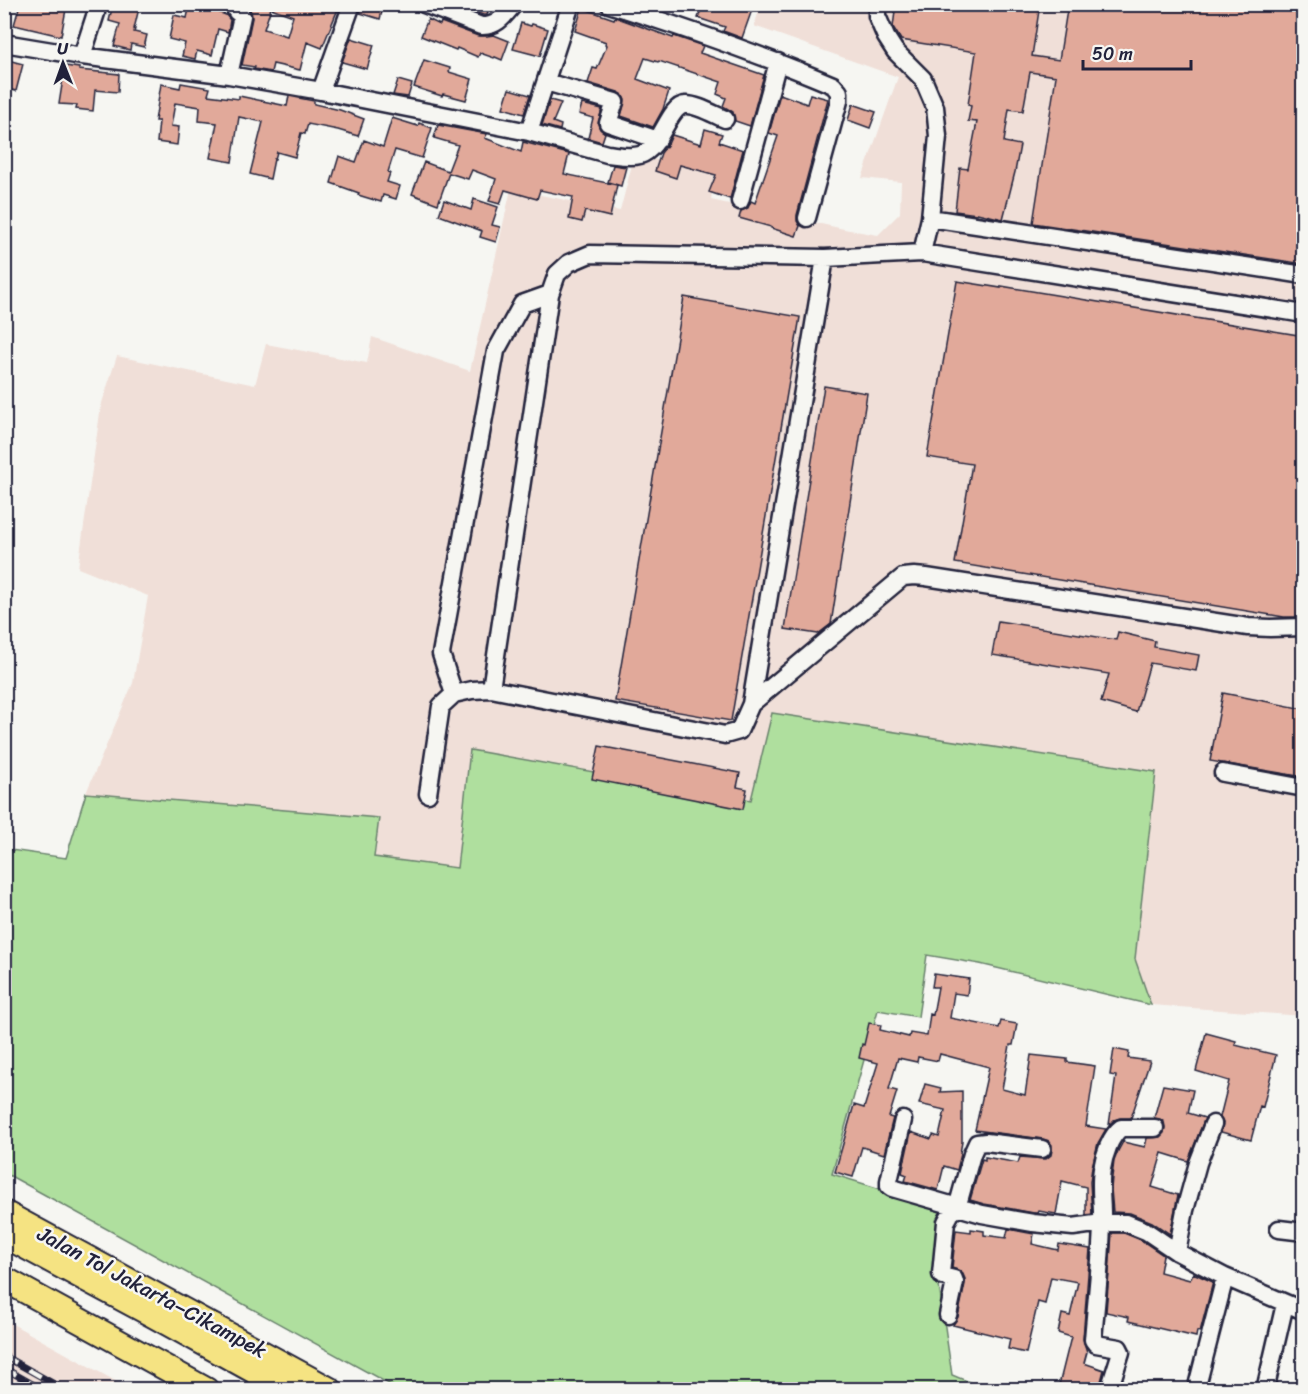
<svg xmlns="http://www.w3.org/2000/svg" width="1308" height="1394" viewBox="0 0 1308 1394" font-family="Sriracha,sans-serif">
<style>
.built{fill:#f0dfd8}
.green{fill:#afdf9e;stroke:#68806c;stroke-width:1.5}
.building{fill:#e1a99a;stroke:#22223b;stroke-width:1.5;fill-rule:evenodd}
.lines{fill:none;stroke-linecap:round;stroke-linejoin:round}
.minor-casing{stroke:#22223b;stroke-width:21}
.highway-casing{stroke:#22223b;stroke-width:28}
.minor{stroke:#f6f6f2;stroke-width:16}
.highway{stroke:#f5e382;stroke-width:24}
.rail-casing{stroke:#22223b;stroke-width:7}
.rail{stroke:#f6f6f2;stroke-width:4.5;stroke-dasharray:14;stroke-linecap:butt}
.labels{text-anchor:middle;dominant-baseline:central;stroke-width:5;stroke-linejoin:round;paint-order:stroke}
.street-label{font-size:21px;fill:#22223b;stroke:#f6f6f2}
</style>
<rect width="100%" height="100%" fill="#f6f6f2"/>
<filter id="ink" filterUnits="userSpaceOnUse"><feTurbulence type="fractalNoise" baseFrequency=".0167" numOctaves="2"/><feDisplacementMap in="SourceGraphic" scale="12" xChannelSelector="R" yChannelSelector="G"/><feConvolveMatrix kernelMatrix="1 2 1 2 8 2 1 2 1" color-interpolation-filters="sRGB"/></filter>
<g filter="url(#ink)">
<path class="built" d="M761,5H1303V1016L1151,1005L1135,959L1156,772L772,714L751,800L471,750L457,868L374,857L378,818L86,793L133,683L148,596L78,568L101,406L117,356L255,385L266,344L367,363L372,337L470,371L511,189L620,211L634,157L715,167L711,200L844,229L878,235L900,213L901,182L862,178L898,77L754,26Z
M4,1320H5L130,1389H5Z"/>
<path class="green" d="M772,713L1156,772L1135,959L1151,1005L980,964L927,955L918,1017L878,1010L832,1174L945,1209L939,1286L952,1375L986,1389H398L5,1173L4,849L66,858L86,793L379,818L374,857L457,868L470,750L751,800Z"/>
<path class="building" d="M20,4H67L61,36L14,25Z
M113,4H132L131,6L139,8L134,29H135L134,32L147,35L144,47L131,44L130,50L114,46L120,24L109,21Z
M190,4H222L220,13L226,15L230,20L228,32L218,29L212,55L197,51L195,59L182,56L185,43L169,39L174,15L187,18Z
M252,4H340L322,48L307,42L300,70L273,64L271,72L254,69L255,67L242,65L252,18L250,10ZM271,8L293,16L287,36L264,29Z
M362,4H384L380,19L360,13Z
M454,4H491L487,15H483Z
M703,4H746L753,7L742,38L723,31L725,27L698,18Z
M896,4H1040L1032,56L1059,60L1068,4H1304V264L1033,223L1056,76L1030,72L1023,111L1009,109L1004,142L1020,145L1015,172L1003,219L977,213V214L955,211L960,168L968,169L977,122L968,121L971,106L968,105L976,52L901,40L893,27Z
M582,8L614,19L615,17L673,38L674,36L703,46L700,53L764,75L750,126L735,121L733,112L723,106L726,98L717,94L721,82L659,61L658,62L645,58L637,79L669,91L663,109L653,127L621,116L625,100L622,94L618,92L588,83L593,68L597,69L607,45L605,44L606,42L575,31Z
M428,19L440,25L441,22L478,36H487L494,35L509,41L502,60L495,57L494,58L480,53L478,57L457,48L456,50L421,36Z
M521,23L531,26L532,24L548,29L540,56L513,49Z
M351,38L374,45L367,69L342,62Z
M4,59L23,64L16,91L4,88Z
M424,60L450,68L449,72L472,79L466,100L443,94L442,96L414,87Z
M65,66L79,68V70L119,74L118,92L95,90L93,111L76,109L77,105L59,104Z
M398,80L412,84L408,97L393,95Z
M181,83L210,88L208,95L239,99V96L287,106L289,96L314,101V104L340,110L364,119L358,136L338,130L308,124L305,134L301,133L295,157L277,152L275,159H274L270,179L250,174L263,122L239,117L232,162L210,158L217,123L199,121L200,107L175,103L171,126L179,127L177,145L157,142L159,121H155L161,84L180,88Z
M509,89L530,95L524,114L503,108Z
M780,94L807,104L810,94L828,99L797,215V221L800,226L796,236L771,228V227L739,218L741,211L748,208L751,201L755,203L778,136L769,133Z
M550,100L561,103L553,122L561,125L560,130L542,125Z
M582,104L602,109L598,124L600,129L605,133L602,142L588,138L593,118L579,114Z
M853,104L876,112L870,128L848,120Z
M392,118L418,126L419,123L432,128L422,158L395,150L388,172L390,173L387,182L400,186L396,199L383,195L381,202L358,195L359,193L331,183L339,156L356,162L364,140L383,147Z
M438,125L487,134L485,138L521,152L523,142L569,154L564,174L617,185L610,217L585,211L582,222L569,219L573,197L540,190L537,199L505,190L500,204L489,201L496,179L472,170L468,179L449,173L438,204L412,194L424,162L448,171L458,145L434,138Z
M705,129L722,134L719,142L743,150L730,199L709,192L716,175L680,165L676,178L655,171L661,153L668,144L672,135L701,144Z
M613,165L626,167L621,186L608,182Z
M474,199L498,207L492,225L500,227L496,242L480,237L482,231L439,215L444,200L471,210Z
M957,281L1001,288V286L1304,336V593L1299,617H1284L955,563L972,464L927,457Z
M684,297L800,317L731,721L615,701Z
M824,386L867,393L831,624L818,634L785,629Z
M998,621L1116,640L1118,632L1155,641L1154,647L1199,655L1196,671L1150,663L1136,712L1101,702L1109,674L992,655Z
M1223,693L1304,709V777L1210,761Z
M599,746L740,773L737,787L747,789L743,809L592,779Z
M934,974L969,979L967,995L954,993L950,1018L999,1028L1001,1021L1017,1024L1013,1045H1010L1002,1089L1025,1095L1031,1055L1067,1059V1062L1095,1066L1086,1126L1106,1129L1098,1143L1092,1167L1090,1182L1092,1214L1086,1215V1187L1062,1181L1056,1214L1039,1211L1038,1213H1034L984,1204L970,1200L982,1159L985,1160V1157L1018,1163L1020,1157L1046,1159L1051,1155L1052,1150V1145L1049,1141L1043,1139L975,1130L989,1067L940,1054L938,1061L918,1057L917,1062L898,1058L889,1089L897,1091L889,1117L893,1118L884,1154L862,1147L853,1177L835,1172L854,1105L864,1108L878,1063L859,1058L862,1044L864,1045L869,1023L881,1025L880,1030L909,1037L910,1033L927,1036L930,1014L933,1015L938,987H932Z
M1206,1033L1236,1041L1235,1045L1276,1055L1263,1107L1260,1106L1251,1140L1221,1132L1223,1123L1220,1117L1229,1081L1196,1071Z
M1114,1049L1129,1052L1128,1058L1150,1061L1131,1118H1120L1114,1120L1109,1125L1116,1076L1110,1075Z
M925,1084L941,1088L940,1092L962,1091V1142L960,1153L961,1154L957,1170L944,1166L938,1190L905,1181L907,1175L902,1173L911,1132L931,1139L933,1135L939,1137L945,1110L919,1104Z
M1163,1085L1193,1090L1188,1113L1205,1118L1188,1161L1162,1153L1152,1187L1178,1195L1170,1234L1152,1222L1130,1213L1113,1212L1111,1189L1112,1177L1114,1161L1118,1151L1124,1140L1123,1142L1145,1147L1147,1138L1160,1137L1164,1133L1165,1127L1164,1122L1160,1119L1154,1118Z
M971,1229L984,1231V1235L1006,1238L1008,1229L1034,1234L1032,1244L1058,1250L1059,1244L1090,1249L1083,1339L1087,1352L1084,1363L1104,1370L1099,1389H1058L1071,1337L1058,1333L1062,1314L1070,1316L1078,1282L1051,1277L1045,1304L1038,1302L1026,1353L1008,1349L1010,1339L953,1325L958,1317L965,1284V1279L962,1272L952,1268L956,1230L971,1232Z
M1112,1233H1124L1141,1240L1163,1255L1160,1272L1190,1280L1193,1273L1213,1282L1200,1332L1197,1331L1196,1337L1128,1321L1129,1317L1106,1312Z"/>
<g class="lines">
<g class="minor-casing">
<path id="minor" d="M424,4L481,26C497,27 504,16 514,4
M609,4C685,28 760,54 833,85L839,92V101L807,218
M877,4V16L886,37L895,51L923,79L935,107L938,136L930,218L922,253
M4,43L82,56L229,75L321,91L529,132L607,154C617,155 630,158 640,155C662,148 668,106 685,105C696,104 715,115 725,119
M82,56L96,13
M229,75L242,16L236,11V4
M546,82L615,102L608,123L658,140
M321,91L352,4
M529,132L571,4
M740,201L778,62
M930,218L1304,275
M491,689L550,294L557,274L569,263L590,254L825,258L922,253L1304,314
M454,694L441,654L496,351L522,304L550,294
M751,704L903,577L914,576L926,577L1248,627L1270,628L1304,627
M1223,773L1304,788
M428,794L441,706L454,694L472,690L491,689L725,735L739,731L751,704L825,258
M903,1120L889,1181V1186L892,1188L982,1214L1033,1223L1073,1227L1102,1223H1126L1146,1231L1177,1252L1225,1277L1304,1311
M1279,1229L1304,1232
M1177,1252L1185,1210L1198,1163L1213,1124
M948,1315L955,1282L954,1279L942,1276L941,1274L946,1222L951,1213L957,1208L972,1154L977,1143L986,1142L1042,1149
M1109,1390L1121,1352L1119,1348L1096,1344L1093,1340C1096,1301 1101,1263 1102,1224C1103,1206 1099,1187 1102,1169C1104,1156 1110,1136 1121,1128H1155
M1196,1390L1225,1277
M1265,1390L1285,1304"/>
</g>
<g class="highway-casing">
<path id="highway" d="M4,1213L330,1390
M4,1235L153,1315L289,1390
M4,1279L206,1390"/>
</g>
<use href="#minor" class="minor"/>
<use href="#highway" class="highway"/>
<g class="rail-casing">
<path id="rail" d="M4,1356L65,1390
M4,1368L43,1390"/>
</g>
<use href="#rail" class="rail"/>
</g>
</g>
<g class="labels">
<g class="street-label">
<text transform="translate(152 1292) rotate(28)">Jalan Tol Jakarta–Cikampek</text>
</g>
</g>
<rect width="1308" height="1394" fill="none" stroke="#f6f6f2" stroke-width="24"/>
<rect x="12" y="12" width="1284" height="1370" fill="none" stroke="#22223b" stroke-width="2" filter="url(#ink)"/>
<g transform="translate(63 63) rotate(359)" stroke="#f6f6f2" stroke-width="4.5" paint-order="stroke">
<path d="M0-4.5L10 22L0 15L-10 22Z" fill="#22223b"/>
<text y="-9" font-size="16" font-weight="bold" text-anchor="middle" fill="#22223b">U</text>
</g>
<path d="M1083 60v9h108v-9" fill="none" stroke="#22223b" stroke-width="3"/>
<text x="1092" y="60" font-size="18" fill="#22223b" stroke="#f6f6f2" stroke-width="4.5" paint-order="stroke">50 m</text>
</svg>
